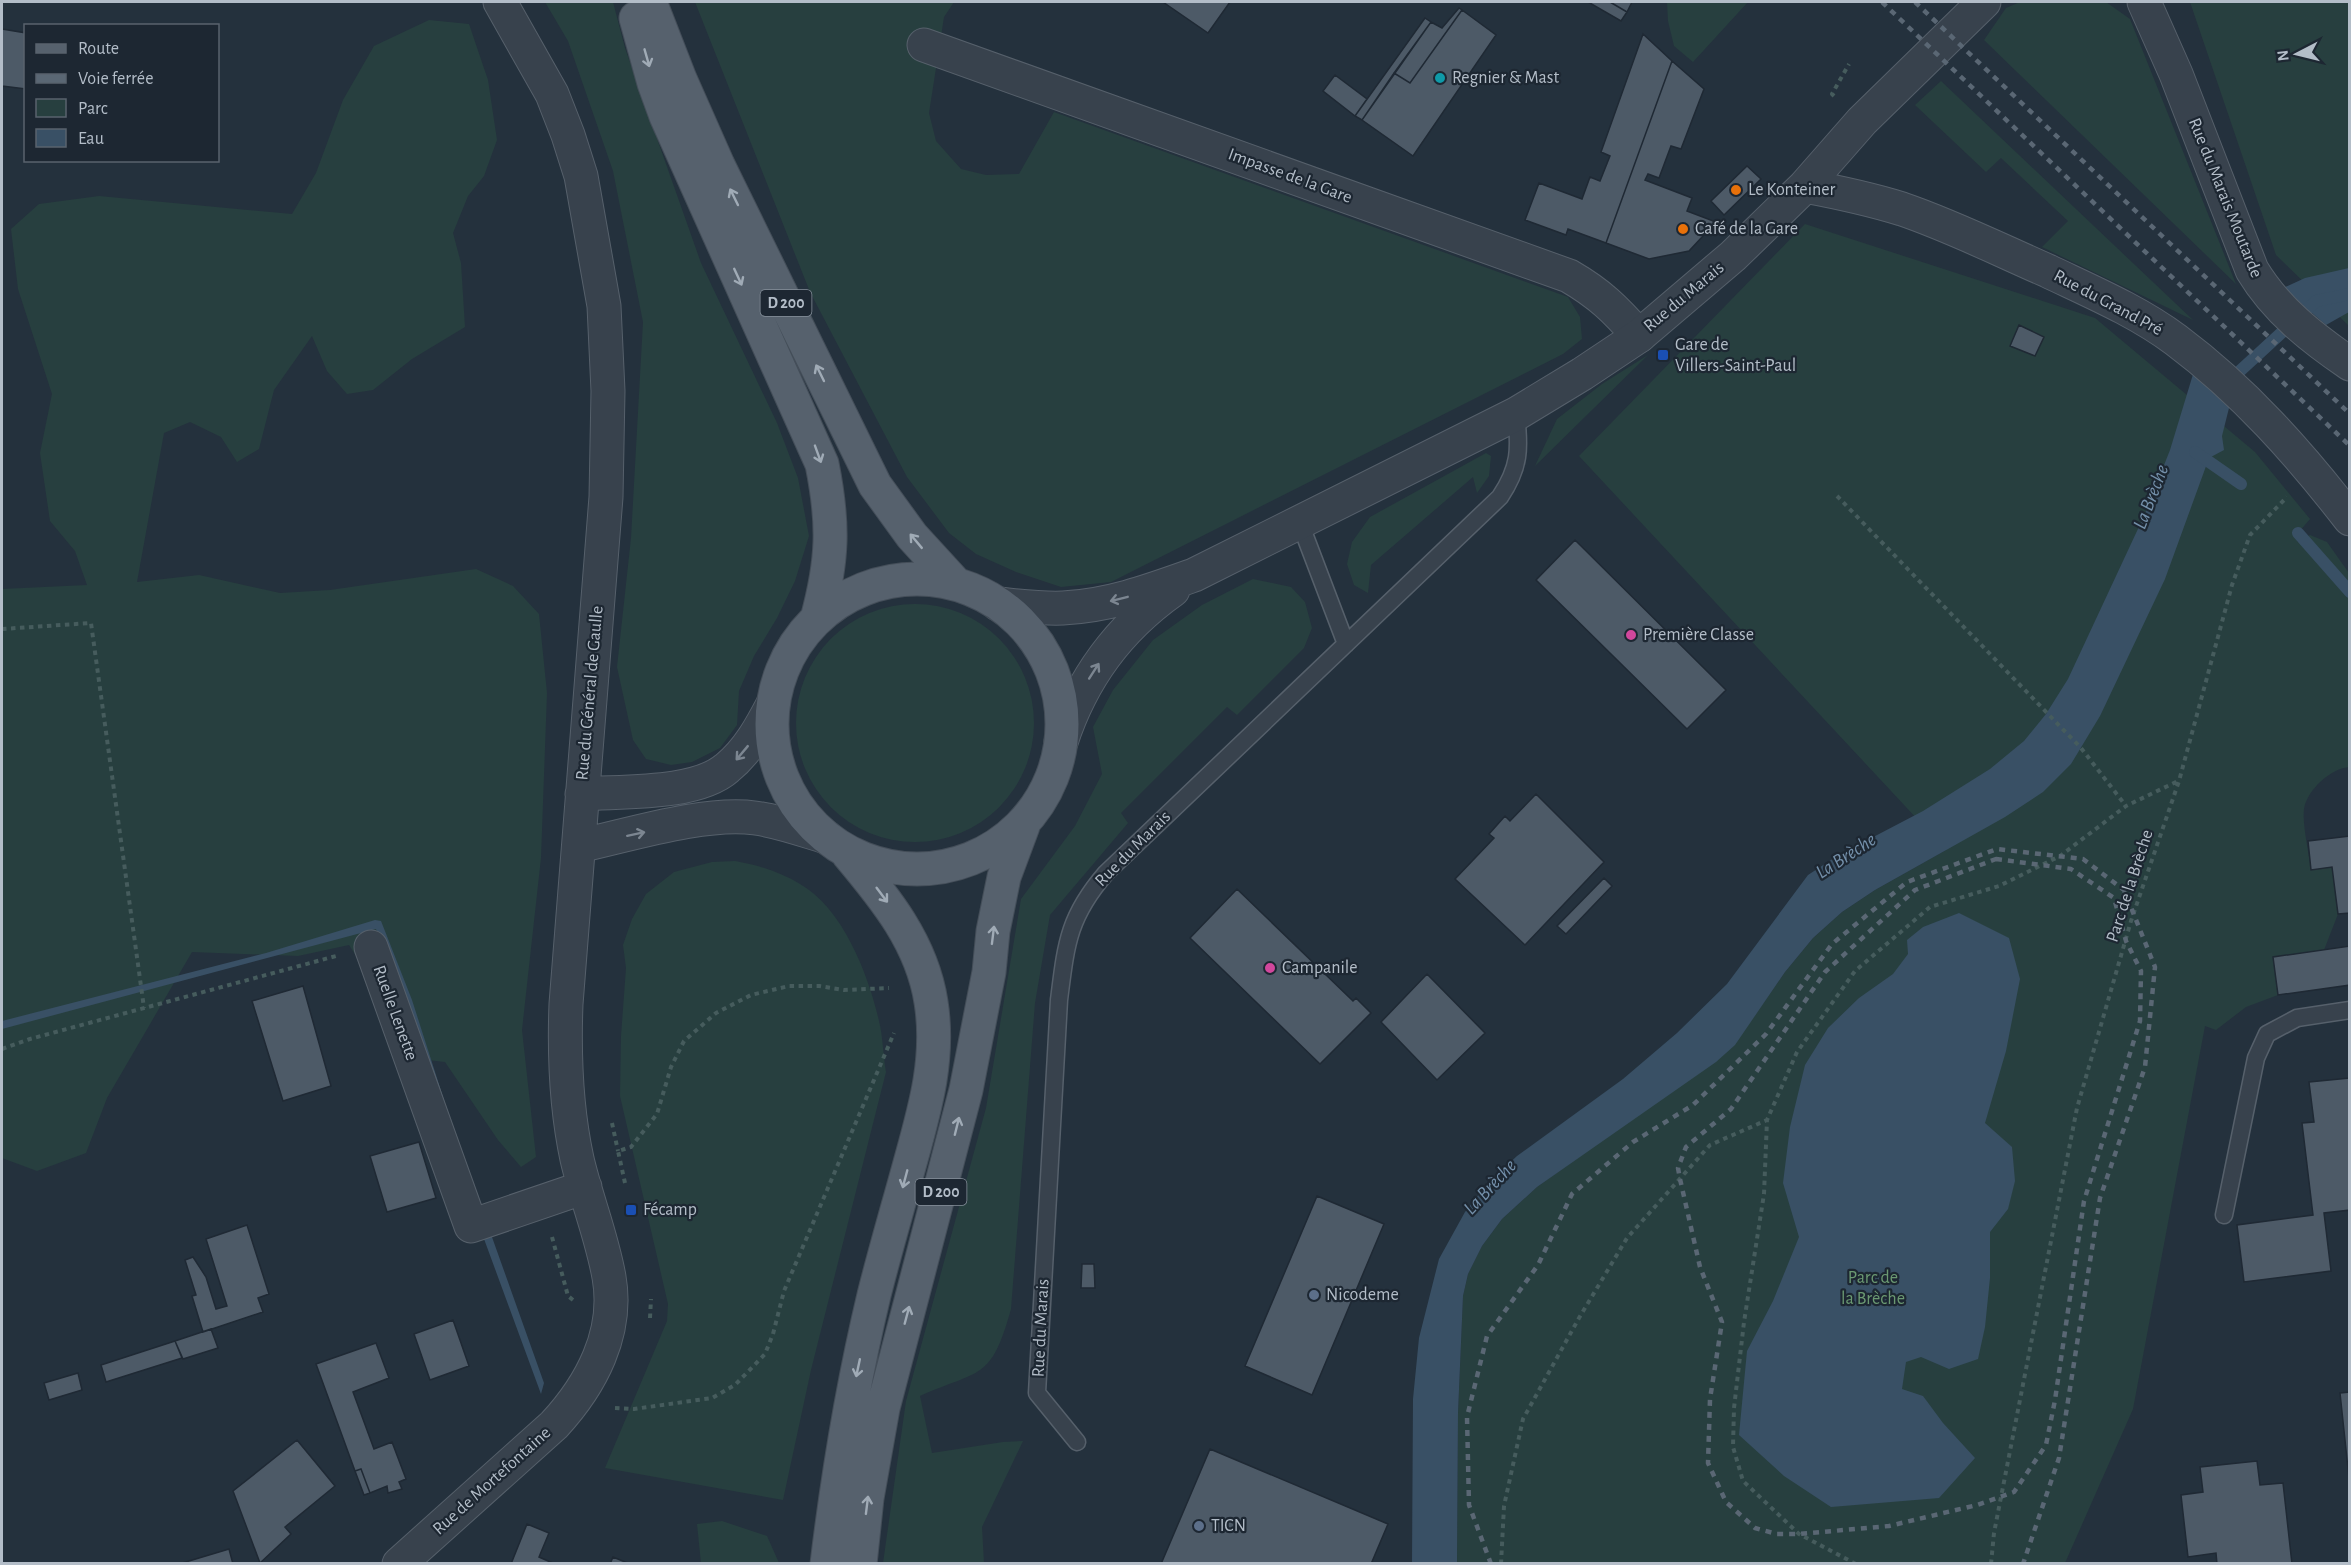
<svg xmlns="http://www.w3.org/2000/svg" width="2351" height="1565" viewBox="0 0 2351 1565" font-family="'Alegreya Sans',sans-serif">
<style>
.green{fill:#273f3f}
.water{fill:#395065}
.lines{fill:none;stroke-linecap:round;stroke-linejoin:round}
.stream{stroke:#395065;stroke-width:12}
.building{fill:#4d5a67;stroke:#1f2934;stroke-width:1.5}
.service-casing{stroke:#56606b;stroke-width:19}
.minor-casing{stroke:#56606b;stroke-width:35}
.tertiary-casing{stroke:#56606b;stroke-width:35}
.primary-casing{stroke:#444e59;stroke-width:35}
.path{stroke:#465c5d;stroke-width:4;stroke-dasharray:4.5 4.5;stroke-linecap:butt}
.service{stroke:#38424d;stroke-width:16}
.minor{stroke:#38424d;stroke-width:33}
.tertiary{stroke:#38424d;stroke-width:33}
.primary{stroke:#56616d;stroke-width:33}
.rail{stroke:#5a6774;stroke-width:4.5;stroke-dasharray:6 6;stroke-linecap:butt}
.oneway{stroke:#a0abb6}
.oneway2{stroke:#7c8691}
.culture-dot{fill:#0f9aa8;stroke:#1d2732;stroke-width:2}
.food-dot{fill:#e8710a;stroke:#1d2732;stroke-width:2}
.transit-dot{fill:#1a4fb4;stroke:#1d2732;stroke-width:2}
.hotel-dot{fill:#d1479c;stroke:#1d2732;stroke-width:2}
.service-dot{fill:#5c6f8a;stroke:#1d2732;stroke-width:2}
.labels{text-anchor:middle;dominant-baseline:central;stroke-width:4.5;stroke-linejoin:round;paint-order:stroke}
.shield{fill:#1d2732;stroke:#86909b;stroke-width:1.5}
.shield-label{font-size:16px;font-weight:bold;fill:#b3bdc8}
.poi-label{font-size:18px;fill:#b3bdc8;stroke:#1d2732;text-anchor:start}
.street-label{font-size:18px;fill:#b3bdc8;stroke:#1d2732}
.park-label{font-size:18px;fill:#6b9972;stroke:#1d2732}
.water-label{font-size:20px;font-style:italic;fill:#7490aa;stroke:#1d2732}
</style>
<rect width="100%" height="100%" fill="#24313d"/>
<path class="green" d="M545,2H613L625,48L701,263L777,423L798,478L809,536L795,581L777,618L754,656L739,691L737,725L720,748L692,762L671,765L646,759L633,740L617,667L631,538L643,322L613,171L568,41Z
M695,2H954L944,17L929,113L936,141L961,169L986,175L1019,174L1054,112L1568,297L1580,317L1582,339L1563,354L1111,582L1061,587L1016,572L976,554L949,533L907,477L810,292Z
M1667,2H1748L1693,62L1674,46L1668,21Z
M2020,2H2106L2130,19L2236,284L1984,40L2006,8Z
M2190,2H2349V326L2276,255Z
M429,20L469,24L488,80L497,140L484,176L468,196L453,233L461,263L465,327L412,359L373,390L347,394L327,371L312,336L274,390L259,449L237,462L221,437L190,422L164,433L137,582L199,575L280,593L330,590L476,569L513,586L539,614L547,693L541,858L522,1030L536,1157L521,1167L498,1140L445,1062L401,1057L371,979L349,945L298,956L192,952L107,1098L86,1153L37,1171L2,1158V589L87,585L75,551L50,521L40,453L52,394L18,289L11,229L39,204L99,196L292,214L316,173L343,100L374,46Z
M1941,81L2193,320L2042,247L2068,221L2001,158L1986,172L1915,105Z
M1805,224L2095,318L2255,452L2310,519L2298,533L2297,542L2310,535L2327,542L2349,573L2350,767C2331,768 2307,790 2304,809C2302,823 2309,854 2311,869L2332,867L2338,914L2324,950L2273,957L2278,995L2246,1007L2216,1030L2205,1026L2133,1409L2065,1563L1457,1564L1458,1413L1463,1296L1468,1274L1482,1246L1502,1219L1537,1187L1734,1045L1785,972L1813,938L1842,912L1875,890L1946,850L1579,456Z
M1648,355L1535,466L1557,419L1602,384Z
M1486,453L1491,456L1489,476L1477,493L1473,477L1371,565L1368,593L1354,585L1347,564L1352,542L1370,517Z
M1253,579L1291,587L1305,602L1312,628L1304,648L1237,715L1227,707L1121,813L1128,823L1050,915L1035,1003L1011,1309C991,1381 981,1369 920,1396L932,1453L1003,1442L1023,1441L982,1527L984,1563H883L906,1401L986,1108L1021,899L1075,826L1102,774L1093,727L1113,690L1153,640L1202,605Z
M796 723a119 119 0 1 1 238 0a119 119 0 1 1-238 0Z
M735,861C758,865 780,872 800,884C843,908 869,976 879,1021C883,1037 883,1055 886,1072L811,1370L783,1500L605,1468L667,1321L668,1304L620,1096L621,1036L626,968L623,945L632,919L646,894L674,872L712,862Z
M722,1521L767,1536L779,1563H701L697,1524Z"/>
<path class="water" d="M2349,268V312L2326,325L2283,288L2305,278Z
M2194,371L2230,404L2222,436L2224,450L2209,458L2165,579L2100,716L2071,764L2043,792L2005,817L1875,890L1842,912L1813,938L1785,972L1735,1045L1716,1062L1537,1187L1502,1219L1482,1246L1468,1274L1463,1296L1458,1413L1457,1563L1412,1564L1413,1399L1419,1338L1439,1259L1465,1212L1488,1183L1517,1156L1623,1079L1677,1033L1727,984L1808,875L1837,856L1923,811L1990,769L2024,741L2046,714L2068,679L2144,516L2170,450Z
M1959,913L2009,938L2020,979L2006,1051L1985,1123L2012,1147L2015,1181L2008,1209L1990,1232V1278L1985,1327L1978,1359L1949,1369L1921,1357L1906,1362L1902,1389L1923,1396L1943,1423L1975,1458L1939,1498L1831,1507L1784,1476L1739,1435L1747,1351L1773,1301L1799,1237L1783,1183L1790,1127L1805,1065L1828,1028L1859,998L1893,974L1908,954L1907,940L1923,927Z
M375,920L381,921L412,1000L451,1122L544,1383L541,1394L473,1209L406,1009L376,929L2,1029V1021L266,953Z"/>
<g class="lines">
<path class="stream" d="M2229,381L2316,301L2350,294
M2195,452L2241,484
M2298,533L2350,592"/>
</g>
<path class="building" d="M1163,2H1230L1208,33Z
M1588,2H1610L1627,12L1621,21Z
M1610,2H1632L1627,12Z
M1459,8L1462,10L1410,83L1394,73L1431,22L1442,28Z
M1462,10L1496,35L1413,156L1362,120L1394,73L1410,83Z
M1425,18L1431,22L1362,120L1355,116Z
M2,29L26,33V89L2,86Z
M1643,34L1672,61L1606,243L1568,229L1566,235L1525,220L1539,183L1582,199L1590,177L1600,181L1610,156L1601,152Z
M1672,61L1704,89L1681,149L1671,146L1659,178L1648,174L1645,180L1692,198L1687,211L1716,222L1689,251L1649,259L1606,243Z
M1335,75L1367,99L1355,116L1323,91Z
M1747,166L1761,179L1724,215L1711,201Z
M2019,325L2044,337L2035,356L2010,346Z
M1575,540L1726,690L1687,729L1536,580Z
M1536,794L1604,862L1525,945L1455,879L1494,838L1489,834L1505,816L1510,821Z
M2350,836V913L2338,914L2332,867L2311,870L2308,841Z
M1604,878L1612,886L1566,934L1557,926Z
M1237,889L1353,1001L1356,998L1371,1013L1320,1064L1190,938Z
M2350,946V985L2278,995L2273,957Z
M1427,974L1485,1033L1437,1080L1381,1022Z
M303,986L331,1086L283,1101L252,1001Z
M2350,1078V1210L2324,1213L2331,1271L2244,1282L2237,1225L2313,1215L2302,1123L2314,1122L2309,1082Z
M419,1142L436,1198L387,1212L370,1156Z
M1317,1196L1384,1224L1312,1395L1245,1366Z
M247,1225L269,1294L258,1298L263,1312L203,1332L192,1296L196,1295L185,1260L193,1257L206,1277L216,1309L227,1306L206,1239Z
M1082,1264H1094L1095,1288H1081Z
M453,1320L469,1366L430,1380L414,1334Z
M211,1329L218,1348L183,1359L175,1341Z
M175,1341L182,1358L106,1382L101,1365Z
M376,1343L389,1378L353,1392L374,1449L392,1442L406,1479L399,1482L402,1489L388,1493L387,1486L370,1493L361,1469L355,1471L316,1364Z
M78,1373L82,1390L49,1400L44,1383Z
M2350,1392V1478H2349L2340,1393Z
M297,1440L335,1486L285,1527L291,1534L260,1563L233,1491Z
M1210,1449L1388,1524L1371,1564H1161Z
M2257,1461L2260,1485L2283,1483L2292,1564H2217L2216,1553L2188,1557L2181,1495L2203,1492L2200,1467Z
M361,1469L370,1493L364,1495L355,1471Z
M527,1524L549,1533L539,1557L555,1564H511Z
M229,1549L233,1564H179Z
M613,1557L630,1564H610Z"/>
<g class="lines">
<g class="service-casing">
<path id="service" d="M1300,523L1346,644
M2224,1215L2256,1058L2267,1034L2297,1018L2350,1010
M1077,1442L1037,1393L1059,1000C1066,944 1068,917 1106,873L1500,497C1520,467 1520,449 1516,414"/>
</g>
<g class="minor-casing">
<path id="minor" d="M924,45L1569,276C1600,294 1615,309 1639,336
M582,794C623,791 696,795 727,768C748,751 761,727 773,704
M579,846C629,835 706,811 755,818C779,821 803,830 826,837
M371,947L471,1226L585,1187
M399,1564L554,1425C591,1385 619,1333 609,1277C602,1237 586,1198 577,1159C566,1108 564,1056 566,1004L606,497L608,391L604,306L581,176L568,135L552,94L500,2"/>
</g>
<g class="tertiary-casing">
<path id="tertiary" d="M2144,2L2176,74L2252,270C2276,310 2312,338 2350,364
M1805,186C1837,192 1870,199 1902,209C1952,226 2000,250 2048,271C2092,292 2137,311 2176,340C2243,390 2299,453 2350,519
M998,604C1020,606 1041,609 1063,608C1109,606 1152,590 1194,575L1516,414L1582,374L1639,336L1733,256L1805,186L1862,121L1984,2
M1061,742C1082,678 1118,629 1173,590"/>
</g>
<g class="primary-casing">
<path id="primary" d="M650,2L680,79L718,165L875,485L912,536L956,584
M636,18L654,83L666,116L822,464C834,524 833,560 817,619
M772 724a145 145 0 1 1 290 0a145 145 0 1 1-290 0Z
M827,1564C838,1473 853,1383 874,1295C885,1251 898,1207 910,1163C925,1109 940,1058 931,1002C922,943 885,898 848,854
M860,1564L867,1498L883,1408L966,1090L989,972L993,931L1004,877L1023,826"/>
</g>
<path class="path" d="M1834,96L1832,94L1849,64
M1837,496L2081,748L2126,806
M2,629L91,623L144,1008
M2,1049L30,1039L336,956
M612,1123L618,1151
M625,1183L618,1151L631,1147L657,1114L671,1067L684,1041L716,1013L751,995L789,986H819L844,990L889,988
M552,1237L568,1296L573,1300
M650,1318L651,1299
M615,1408L634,1409L712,1398L735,1385L765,1354L773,1334L784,1291L894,1033
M1501,1564L1504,1506L1523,1419L1579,1318L1627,1238L1710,1145L1767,1120
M1856,1564L1799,1534L1743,1481L1733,1447L1734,1408L1744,1322L1764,1194L1767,1120L1797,1052L1855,971L1930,907L1999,886L2060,856L2126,806L2178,781
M1991,1564L1994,1533L2077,1108L2131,921L2179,781L2232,585L2250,535L2287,497"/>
<use href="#service" class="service"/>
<use href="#minor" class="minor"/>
<use href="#tertiary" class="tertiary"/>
<use href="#primary" class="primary"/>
<path class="rail" d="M1882,2L2350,446
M1915,2L2350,414
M1996,859L2071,869L2114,898L2126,941L2141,971L2140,1021L2084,1201L2055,1400L2046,1445L2014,1492L1977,1505L1889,1526L1799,1534H1777L1755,1528L1726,1502L1708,1463L1710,1399L1722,1322L1700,1267L1680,1179L1678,1168L1686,1147L1731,1109L1825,972L1915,890Z
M1491,1564L1469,1505L1467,1417L1487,1336L1538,1265L1572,1194L1633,1142L1693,1105L1766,1034L1832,944L1907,882L1997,849L2083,859L2124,890L2155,967L2145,1067L2100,1198L2059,1458L2023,1564"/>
</g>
<defs><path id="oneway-shaft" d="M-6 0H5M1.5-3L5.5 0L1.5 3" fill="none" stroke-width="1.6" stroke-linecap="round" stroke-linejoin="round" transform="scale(1.5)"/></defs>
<g class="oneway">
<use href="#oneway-shaft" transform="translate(647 58) rotate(74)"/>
<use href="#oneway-shaft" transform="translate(734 197) rotate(-116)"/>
<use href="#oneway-shaft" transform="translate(738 277) rotate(65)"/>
<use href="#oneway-shaft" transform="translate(820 373) rotate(-116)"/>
<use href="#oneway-shaft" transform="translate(818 454) rotate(70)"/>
<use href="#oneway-shaft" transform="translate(916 541) rotate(-130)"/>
<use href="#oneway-shaft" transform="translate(882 895) rotate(53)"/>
<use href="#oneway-shaft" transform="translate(993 935) rotate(-83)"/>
<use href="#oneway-shaft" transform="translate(957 1126) rotate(-76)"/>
<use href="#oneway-shaft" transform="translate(905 1179) rotate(105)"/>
<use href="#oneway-shaft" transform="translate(907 1315) rotate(-75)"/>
<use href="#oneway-shaft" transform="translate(858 1368) rotate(102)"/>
<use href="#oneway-shaft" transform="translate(867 1505) rotate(-83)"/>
</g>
<g class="oneway2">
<use href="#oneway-shaft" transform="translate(1119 599) rotate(166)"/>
<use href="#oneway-shaft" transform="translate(1094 671) rotate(-57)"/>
<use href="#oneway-shaft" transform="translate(742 753) rotate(130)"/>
<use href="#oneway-shaft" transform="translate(636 834) rotate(-12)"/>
</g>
<circle class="culture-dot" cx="1440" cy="78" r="6"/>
<g class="food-dot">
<circle cx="1736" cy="190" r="6"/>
<circle cx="1683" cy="229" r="6"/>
</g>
<g class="transit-dot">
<rect x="1657" y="349" width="12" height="12" rx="3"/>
<rect x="625" y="1204" width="12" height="12" rx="3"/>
</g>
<g class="hotel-dot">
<circle cx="1631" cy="635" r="6"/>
<circle cx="1270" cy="968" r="6"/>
</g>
<g class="service-dot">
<circle cx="1314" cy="1295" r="6"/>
<circle cx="1199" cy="1526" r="6"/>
</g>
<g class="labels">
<g class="shield">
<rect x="760.5" y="290" width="51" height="26" rx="4.5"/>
<rect x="915.5" y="1179" width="51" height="26" rx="4.5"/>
</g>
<g class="shield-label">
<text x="786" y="303">D 200</text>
<text x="941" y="1192">D 200</text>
</g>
<g class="poi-label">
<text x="1452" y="78">Regnier &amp; Mast</text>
<text x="1748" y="190">Le Konteiner</text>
<text x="1695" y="229">Café de la Gare</text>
<text x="1675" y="345">Gare de<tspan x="1675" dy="21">Villers-Saint-Paul</tspan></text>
<text x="1643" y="635">Première Classe</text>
<text x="1282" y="968">Campanile</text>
<text x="643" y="1210">Fécamp</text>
<text x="1326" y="1295">Nicodeme</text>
<text x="1211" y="1526">TICN</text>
</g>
<g class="street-label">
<text transform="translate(1290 176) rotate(20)">Impasse de la Gare</text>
<text transform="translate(2225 198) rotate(68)">Rue du Marais Moutarde</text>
<text transform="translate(1684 297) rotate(-40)">Rue du Marais</text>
<text transform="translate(2108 303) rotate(28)">Rue du Grand Pré</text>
<text transform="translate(590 693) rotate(-85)">Rue du Général de Gaulle</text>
<text transform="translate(1133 849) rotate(-45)">Rue du Marais</text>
<text transform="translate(2130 886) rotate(-72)">Parc de la Brèche</text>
<text transform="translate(395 1013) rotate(70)">Ruelle Lenette</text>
<text transform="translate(1041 1328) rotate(-87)">Rue du Marais</text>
<text transform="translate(492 1481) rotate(-42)">Rue de Mortefontaine</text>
</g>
<g class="park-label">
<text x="1873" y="1278">Parc de<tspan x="1873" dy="21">la Brèche</tspan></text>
</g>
<g class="water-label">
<text transform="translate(2151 497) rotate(-69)">La Brèche</text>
<text transform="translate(1846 856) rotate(-33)">La Brèche</text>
<text transform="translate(1490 1187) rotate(-47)">La Brèche</text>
</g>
</g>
<rect width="2351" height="1565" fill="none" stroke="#b3bdc8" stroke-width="6"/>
<rect x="24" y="24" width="195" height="138" fill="#1d2732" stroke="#59636e" stroke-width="1.5"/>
<rect x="36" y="44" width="30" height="9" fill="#56616d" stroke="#59636e" stroke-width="1.5"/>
<text x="78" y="54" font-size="18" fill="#b3bdc8">Route</text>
<rect x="36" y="74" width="30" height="9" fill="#5a6774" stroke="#59636e" stroke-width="1.5"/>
<text x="78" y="84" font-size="18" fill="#b3bdc8">Voie ferrée</text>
<rect x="36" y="99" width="30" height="18" fill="#273f3f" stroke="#59636e" stroke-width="1.5"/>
<text x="78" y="114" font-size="18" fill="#b3bdc8">Parc</text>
<rect x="36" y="129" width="30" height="18" fill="#395065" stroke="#59636e" stroke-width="1.5"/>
<text x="78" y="144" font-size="18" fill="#b3bdc8">Eau</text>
<g transform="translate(2297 54) rotate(263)" stroke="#1d2732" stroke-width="4.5" paint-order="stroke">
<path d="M0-4.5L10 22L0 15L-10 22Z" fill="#b3bdc8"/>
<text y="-9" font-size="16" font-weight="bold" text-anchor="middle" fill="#b3bdc8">N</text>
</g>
</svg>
